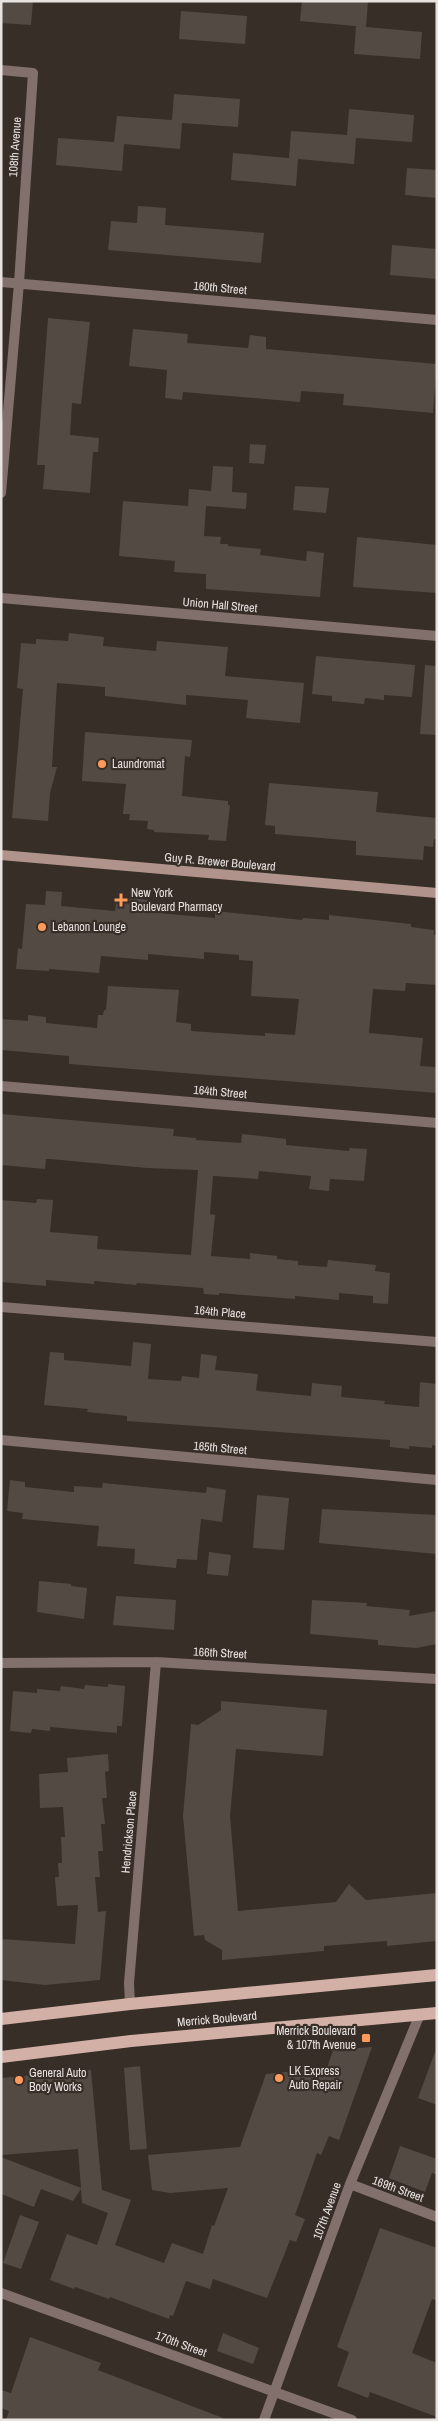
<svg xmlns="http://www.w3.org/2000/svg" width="438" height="2421" viewBox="0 0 438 2421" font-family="'Archivo Narrow',sans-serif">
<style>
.building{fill:#534a44}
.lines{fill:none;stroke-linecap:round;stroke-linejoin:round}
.street{stroke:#81706b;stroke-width:10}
.secondary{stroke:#b0948c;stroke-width:10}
.primary{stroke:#d3b0a5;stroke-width:12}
.poi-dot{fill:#ff9a5b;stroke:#372e28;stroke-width:2}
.labels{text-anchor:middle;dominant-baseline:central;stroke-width:4.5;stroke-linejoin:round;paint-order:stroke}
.street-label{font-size:12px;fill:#e9e3e0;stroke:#372e28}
.poi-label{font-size:12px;fill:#e9e3e0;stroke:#372e28;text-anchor:start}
</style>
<rect width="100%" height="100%" fill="#372e28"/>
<path class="building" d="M1,1H33L31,25L1,23Z
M302,1H368L366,27L300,21Z
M181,11L247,16L245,44L179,39Z
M356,26L422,32L420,59L354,54Z
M174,94L240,99L238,127L182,123L180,149L124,144L122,171L56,165L58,138L114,142L117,116L172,120Z
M349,109L414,115L412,142L356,138L354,164L298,159L296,186L231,180L233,153L289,158L291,131L347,135Z
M407,168L437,170V198L405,195Z
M138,206L166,208L165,225L264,233L261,263L108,250L111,221L137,223Z
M392,245L437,249V279L390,275Z
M48,318L90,322L81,404L72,403L70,435L99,438L98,452H93L90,493L43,489L45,465H37Z
M133,329L188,334L187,343L248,348L250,335L266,337V349L437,364L433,413L343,405L344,394L301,391L300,402L183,392L182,400L165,398L167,370L129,366Z
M250,444L266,445L264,464L249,463Z
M213,466L233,467L232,492L247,493L246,509L206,506L204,536L221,537L220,544H228V546L261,549L260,555L306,561L307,551L324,553L320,597L206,589V574L174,572L175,561L119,556L123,501L188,506L189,489L211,491Z
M295,486L329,488L326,513L293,510Z
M357,537L437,545V593L353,587Z
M69,633L104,637L103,646L156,651L157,641L228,647L225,676L304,683L300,723L246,718L248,700L186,695V705L105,696V687L57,683L52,767H57L50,793L48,821L12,818L23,689L17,688L21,643L36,644V639L68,641Z
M316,656L415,665L412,697L384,695V700L365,698L364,704L332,701V696L312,694Z
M425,665L437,666V735L420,734Z
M85,732L192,740L190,757L185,756L182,796L228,801V805H230L226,841L208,840L209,835L154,832V830L147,829L148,821L129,820L130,814H123L126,784L82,781Z
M269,783L378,792L376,812L437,818V839H434L433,847L424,846L423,860L356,855V841L275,834V826L265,825Z
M46,891L62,892L61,906L115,911L117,897L151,900L149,912L180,915L215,918V911L302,920L303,918L329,920V915L411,924V927L434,930V935H437V985L406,983L405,991L373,989L369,1033L423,1038L420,1066L437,1067V1093L69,1064V1056L1,1050V1019L28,1021V1015L46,1017V1023L97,1028L98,1015H103L104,1010H106L108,986L179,990L176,1022L191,1024V1031L265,1036V1033L295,1035L299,999L251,996L253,961L239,960V955L204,952V959L148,954V960L101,956L99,973L49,969V971L16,969L18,948L22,949L26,904L45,905Z
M1,1114L174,1129L173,1136L196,1138V1140L241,1143L242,1134L286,1139V1145L349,1151L350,1148L367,1149L364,1181L330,1179L329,1191L309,1189L311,1176L259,1171L258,1179L213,1176L210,1214L215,1215L211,1256L250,1259V1253L277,1256V1259L298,1261V1265L327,1267L328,1260L376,1265L375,1271L390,1273L388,1304L373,1303V1296L339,1293V1300L295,1296V1299L219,1293V1295L204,1294L203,1288L137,1283L136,1285L94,1281V1284L46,1280V1286L1,1282V1200L36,1203L37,1199L53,1200L50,1232L98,1236L97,1249L191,1255L198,1170L147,1168L50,1159H46L45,1169L1,1165Z
M133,1342L151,1344L148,1379L181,1381L182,1376L199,1378L201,1354L217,1356L215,1370L258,1374L256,1390L258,1391L311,1396L312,1383L342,1386L341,1397L385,1401L384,1404L419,1407L420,1382L437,1384V1446L432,1445V1448L409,1446V1449L390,1447V1440L127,1421V1416L87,1412L88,1409L44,1405L50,1352L64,1353V1360L131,1366Z
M10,1480L25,1482V1487L74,1492V1486L102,1488L103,1483L206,1493L207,1487L226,1490L222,1522L201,1519L197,1560L177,1559L176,1568L134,1564L135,1549L97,1546L99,1526L22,1519L23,1513L7,1511Z
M257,1495L289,1498L284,1550L253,1548Z
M322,1509L437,1515V1554L319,1543Z
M209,1552L231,1555L228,1576L207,1574Z
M39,1581L71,1584V1586L87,1588L84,1619L37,1612Z
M116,1596L176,1600L174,1630L113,1625Z
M312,1600L367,1603L366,1606L410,1610L409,1616L437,1611V1644L416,1648L378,1645V1640L310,1634Z
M108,1684L125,1686L122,1726H117V1733L50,1727V1731L32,1729L31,1733L10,1731L13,1691L37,1693V1689L60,1691L61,1686L84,1689L85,1685L108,1687Z
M221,1701L327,1710L323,1756L236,1749L230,1816L238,1911L336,1902L349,1884L366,1900L437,1893V1941L387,1946V1941L324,1946V1951L222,1960V1950L205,1940L204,1935L194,1936L183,1816L191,1724L198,1725L221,1710Z
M108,1754L109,1771L105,1772L107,1798H102L105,1824H101L103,1851H98L100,1877H95L98,1912L106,1911L100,1980L45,1985L1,1980V1939L75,1944L78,1905L57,1906L55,1877H59L58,1863H62L61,1837H65L63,1807L40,1808L39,1774L68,1772L67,1758Z
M372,2047L339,2140L329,2136L321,2155L317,2153L295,2215L305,2219L296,2242L290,2240L267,2298L213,2279L210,2289L186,2281L173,2316L170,2315L169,2319L110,2297L109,2299L75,2287L74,2289L50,2280L67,2234L97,2245L108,2213L82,2203L81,2189L73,2201L41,2189L34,2207L1,2194V2157L81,2188L78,2149L1,2155V2078L91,2070L102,2190L131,2200L115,2245L164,2263L172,2243L203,2254L212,2225L214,2226L228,2188L170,2193L152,2190L148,2155L240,2147L266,2074L327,2068L333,2050Z
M435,2052H437V2105L418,2098Z
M140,2066L147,2149L130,2150L124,2068Z
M400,2146L437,2159V2175L432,2173L425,2192L389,2178Z
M20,2215L39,2222L21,2269L3,2263Z
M380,2228L437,2248V2301L432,2299L412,2353L437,2363V2417L370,2392L368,2398L337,2386L349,2352L337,2347Z
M223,2333L259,2348L253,2364L217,2351Z
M30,2337L101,2363L98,2370L223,2418V2420H6L9,2411L1,2408V2390L11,2393Z"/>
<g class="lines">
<path class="street" d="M1,70L33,73L19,283L1,493
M1,282L437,320
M1,598L437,636
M1,1086L437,1123
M1,1307L437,1342
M1,1440L437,1480
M1,1663L156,1662L437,1679
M130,2004L129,1983L156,1662
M350,2184L437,2217
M1,2293L352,2420
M264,2420L350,2184L420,2014"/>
<path class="secondary" d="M1,855L437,893"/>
<path class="primary" d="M1,2019L130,2004L437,1975
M1,2057L131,2041L437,2013"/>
</g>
<g class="poi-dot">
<circle cx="102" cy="764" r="5"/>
<path d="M118.5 892.5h5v5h5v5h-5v5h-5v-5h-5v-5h5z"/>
<circle cx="42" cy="927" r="5"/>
<rect x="361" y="2033" width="10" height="10" rx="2.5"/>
<circle cx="279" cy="2078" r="5"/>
<circle cx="19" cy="2080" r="5"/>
</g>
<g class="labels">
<g class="street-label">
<text transform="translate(15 147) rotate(-86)">108th Avenue</text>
<text transform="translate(220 288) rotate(5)">160th Street</text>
<text transform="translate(220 605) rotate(5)">Union Hall Street</text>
<text transform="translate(220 862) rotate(5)">Guy R. Brewer Boulevard</text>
<text transform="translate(220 1092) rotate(5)">164th Street</text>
<text transform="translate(220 1312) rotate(5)">164th Place</text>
<text transform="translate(220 1448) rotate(5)">165th Street</text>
<text transform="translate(220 1653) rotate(3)">166th Street</text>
<text transform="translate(129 1832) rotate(-85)">Hendrickson Place</text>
<text transform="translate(217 2019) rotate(-5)">Merrick Boulevard</text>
<text transform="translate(398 2189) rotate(20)">169th Street</text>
<text transform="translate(327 2211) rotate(-70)">107th Avenue</text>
<text transform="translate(181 2344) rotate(20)">170th Street</text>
</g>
<g class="poi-label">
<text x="112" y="764">Laundromat</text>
<text x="131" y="893">New York<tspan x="131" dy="14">Boulevard Pharmacy</tspan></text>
<text x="52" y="927">Lebanon Lounge</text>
<text x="356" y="2031" text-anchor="end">Merrick Boulevard<tspan x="356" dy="14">&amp; 107th Avenue</tspan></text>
<text x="289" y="2071">LK Express<tspan x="289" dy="14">Auto Repair</tspan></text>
<text x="29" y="2073">General Auto<tspan x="29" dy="14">Body Works</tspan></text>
</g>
</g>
<rect width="438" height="2421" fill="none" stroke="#e9e3e0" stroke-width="5"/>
</svg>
